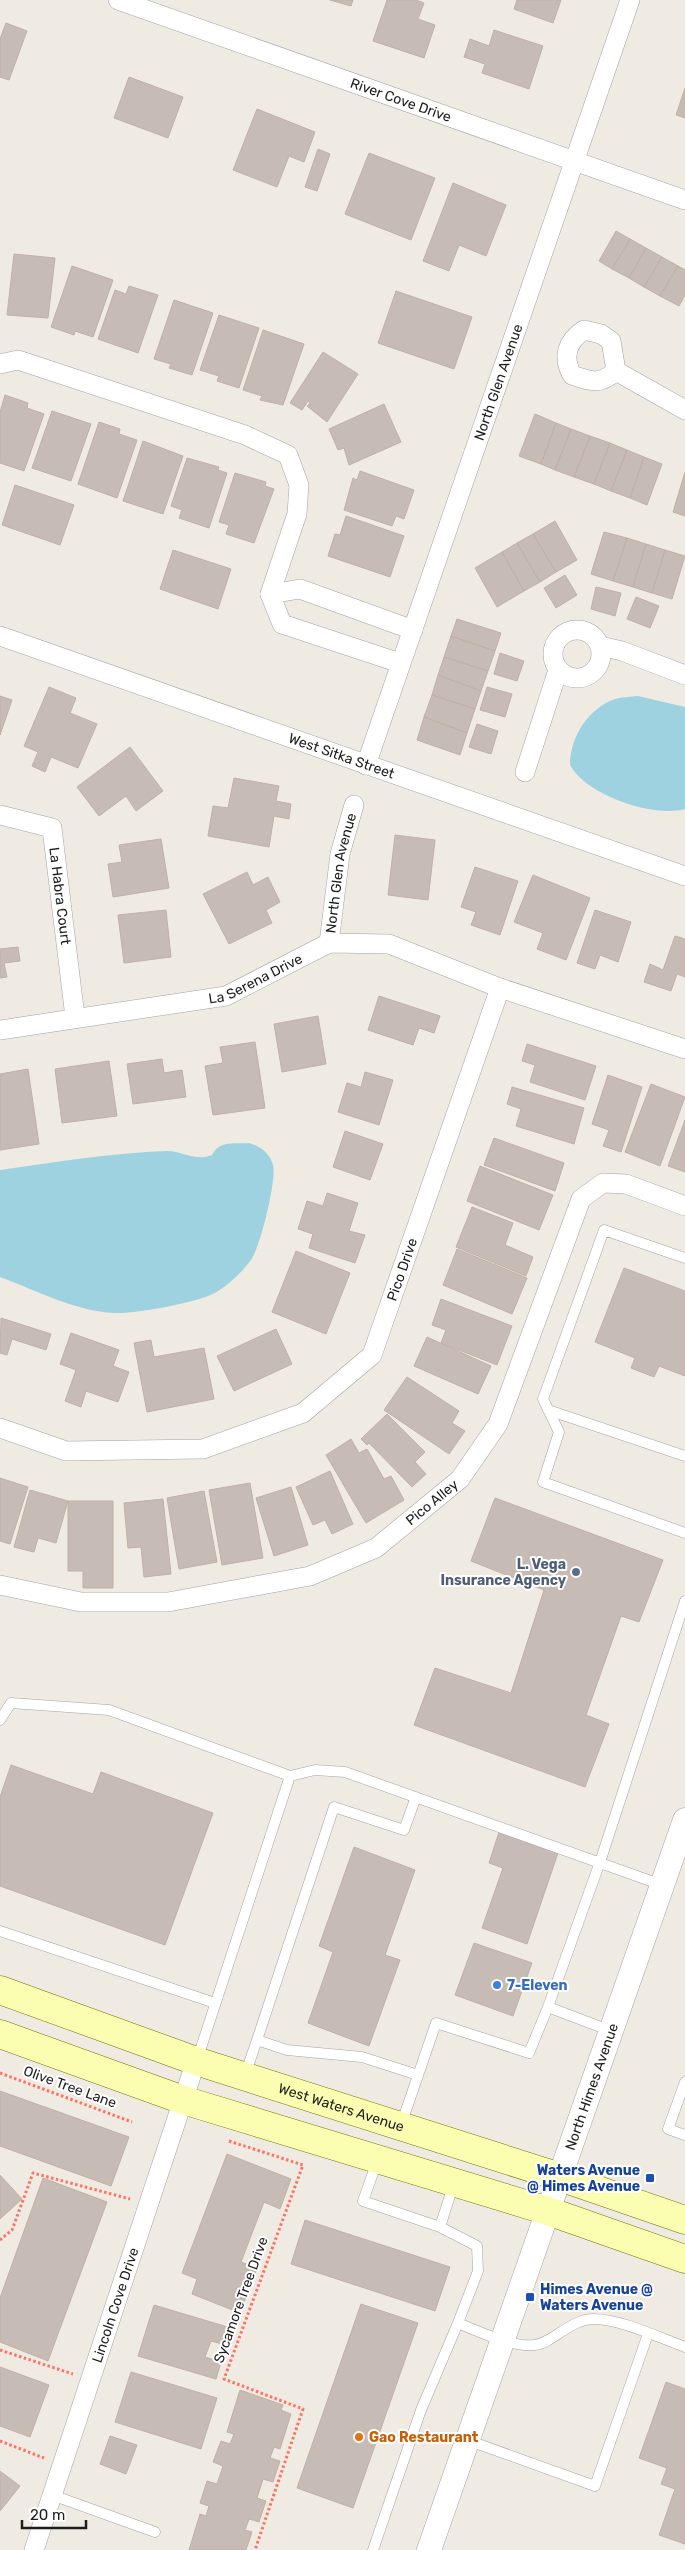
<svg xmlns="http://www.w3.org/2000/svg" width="685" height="2550" viewBox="0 0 685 2550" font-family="Rubik,sans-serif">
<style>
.water{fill:#9ed2e0}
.building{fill:#c7bcb5;stroke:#c2b0a3}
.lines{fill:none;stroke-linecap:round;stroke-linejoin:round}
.service-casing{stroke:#a4a4a4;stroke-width:11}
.minor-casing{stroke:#a4a4a4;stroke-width:20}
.tertiary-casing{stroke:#a4a4a4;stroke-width:25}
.secondary-casing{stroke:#6c7800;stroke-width:29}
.path{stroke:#ff7263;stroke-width:3;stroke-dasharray:2.5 2.5;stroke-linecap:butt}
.service{stroke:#fff;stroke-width:10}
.minor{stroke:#fff;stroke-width:19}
.tertiary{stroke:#fff;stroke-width:24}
.secondary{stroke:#fbfeb0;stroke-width:28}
.service-dot{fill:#5c6f8a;stroke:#fff;stroke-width:2}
.shop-dot{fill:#3f7fe0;stroke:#fff;stroke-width:2}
.transit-dot{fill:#1a4fb4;stroke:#fff;stroke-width:2}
.food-dot{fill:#e8710a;stroke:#fff;stroke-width:2}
.labels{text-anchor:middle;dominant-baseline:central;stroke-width:4;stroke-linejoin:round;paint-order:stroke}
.street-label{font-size:14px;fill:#1d1d1d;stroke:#fff}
.service-label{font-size:14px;font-weight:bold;fill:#4e5e75;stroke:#fff;text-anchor:end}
.shop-label{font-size:14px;font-weight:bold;fill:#366cbe;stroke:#fff;text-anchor:start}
.transit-label{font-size:14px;font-weight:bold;fill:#164399;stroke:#fff;text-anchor:end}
.food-label{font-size:14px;font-weight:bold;fill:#c56008;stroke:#fff;text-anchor:start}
</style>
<rect width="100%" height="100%" fill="#efeae2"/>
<path class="water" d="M638,696L685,707V809C653,818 586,795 570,765C570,738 588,708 615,699C622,697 631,697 638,696Z
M249,1143C260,1146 270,1153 273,1165C277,1179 260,1248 251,1260C242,1272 231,1283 218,1291C203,1302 135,1314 115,1313C74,1311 38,1291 0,1277V1170C56,1162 111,1153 167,1151C183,1151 195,1162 212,1155C219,1140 234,1144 249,1143Z"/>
<path class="building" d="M330,0H353L351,6Z
M387,0H416L424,3L418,19L435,25L424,58L373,41Z
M517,0H561L553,23L514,9Z
M6,23L27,31L9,80L0,77V39Z
M494,30L543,46L529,89L482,73L485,64L464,57L470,39L489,46Z
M129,77L183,97L168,138L114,118Z
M685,88V118L676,115Z
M257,109L315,132L304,162L289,156L277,187L233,170Z
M318,149L330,154L317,191L305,187Z
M369,153L435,178L411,240L345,214Z
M453,183L506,205L486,256L459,245L449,271L423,261Z
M616,231L630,239L612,269L599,261Z
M630,239L646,248L629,278L612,269Z
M646,248L662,257L644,287L629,278Z
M14,254L55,258L48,318L7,315Z
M662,257L678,266L660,296L644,287Z
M72,266L113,280L93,337L75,331L74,335L51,327Z
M678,266L685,270V295L679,306L660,296Z
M129,286L158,295L138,353L98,339L115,290L126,294Z
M396,291L472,317L454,369L378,343Z
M174,300L213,313L192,375L169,368L171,364L154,359Z
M219,315L259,328L239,388L217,381L219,376L200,370Z
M263,330L304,344L283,405L260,400L262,396L243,390Z
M323,352L358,374L327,422L307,406L310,403L308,401L302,410L290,403Z
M5,395L28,403L27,408L44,414L24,471L0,463V412Z
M384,404L401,442L349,465L344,448L338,450L329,429Z
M52,411L91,424L71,481L32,468Z
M535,414L556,423L541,464L519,456Z
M99,422L120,429L119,434L137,440L117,498L78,484Z
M556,423L571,429L555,470L541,464Z
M571,429L590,436L574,477L555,470Z
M590,436L610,443L594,484L574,477Z
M143,441L183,456L163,514L123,501Z
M610,443L627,450L611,491L594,484Z
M627,450L644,457L630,498L611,491Z
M644,457L662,464L647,505L630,498Z
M187,458L219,467L218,470L227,473L209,528L179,518L182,510L171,506Z
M360,471L414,490L404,519L396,516L392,526L344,510L353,478L357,480Z
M685,472V516L673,512Z
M235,473L266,482L265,486L274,489L254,543L226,534L229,525L219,522Z
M15,485L74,505L60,545L2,525Z
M346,516L404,536L390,577L328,556L335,534L340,535Z
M555,521L577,560L556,572L533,534Z
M604,532L627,538L613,581L591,574Z
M533,534L556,572L540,582L517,543Z
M627,538L646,544L633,587L613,581Z
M517,543L540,582L524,591L502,552Z
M646,544L665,550L652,593L633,587Z
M173,550L231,569L218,609L160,589Z
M665,550L685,556L672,599L652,593Z
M502,552L524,591L497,607L475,568Z
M565,575L577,595L556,608L544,588Z
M596,587L621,593L615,616L591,609Z
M636,597L659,606L650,628L627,619Z
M457,619L501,633L495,651L451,636Z
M451,636L495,651L488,671L444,657Z
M500,653L524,661L517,681L494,674Z
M444,657L488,671L481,691L438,675Z
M438,675L481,691L475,709L432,695Z
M49,687L76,698L70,713L97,724L78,768L51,757L45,772L32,766L38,752L24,746Z
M487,687L512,694L505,717L480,710Z
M432,695L475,709L467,733L424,717Z
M0,696L12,700L0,735Z
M424,717L467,733L460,755L417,740Z
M477,724L498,731L491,754L469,747Z
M130,747L163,791L136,811L126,796L99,816L77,787Z
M234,778L279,786L276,801L291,804L289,819L274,816L269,847L208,836L213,806L228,808Z
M395,835L435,840L428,900L388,895Z
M161,839L169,888L113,897L108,864L122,862L119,845Z
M475,867L518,881L500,935L471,925L476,912L461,907Z
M247,872L253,885L268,877L280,902L266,910L272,923L229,944L203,894Z
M533,875L590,898L566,960L537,949L543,933L514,922Z
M166,910L171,957L124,963L118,915Z
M595,910L631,922L618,962L600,955L595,969L577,963Z
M675,936L685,939V977L677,974L671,991L644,982L650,964L663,970Z
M18,947L20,961L4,963L7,977L0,978V949Z
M379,996L440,1016L434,1033L419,1028L413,1045L368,1030Z
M318,1016L326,1064L282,1072L274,1024Z
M255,1042L265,1108L213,1115L205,1066L223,1063L220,1047Z
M527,1044L596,1066L585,1100L530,1082L535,1065L522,1061Z
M162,1059L164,1073L182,1070L186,1097L133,1104L127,1064Z
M109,1061L117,1116L62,1123L55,1069Z
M28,1069L39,1144L0,1150V1074Z
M365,1072L393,1080L379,1125L338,1112L347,1083L361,1087Z
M608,1075L642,1087L621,1152L603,1146L609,1130L592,1124Z
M651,1084L685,1097L660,1166L625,1152Z
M512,1087L584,1108L574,1144L516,1126L521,1109L507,1104Z
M685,1120V1172L668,1166Z
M345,1131L383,1144L370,1180L333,1167Z
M494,1138L564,1163L555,1191L484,1165Z
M480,1166L553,1195L539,1230L467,1201Z
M327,1193L358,1203L349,1231L365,1235L355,1263L309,1248L313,1234L298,1229L307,1201L323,1206Z
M472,1207L513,1223L505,1245L533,1257L526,1276L456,1247Z
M457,1249L527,1278L512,1314L443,1285Z
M296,1251L350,1273L326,1334L272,1312Z
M624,1268L685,1291V1376L659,1366L654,1377L631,1368L635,1358L595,1342Z
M441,1299L512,1326L497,1365L441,1343L446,1330L432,1325Z
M1,1318L51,1334L46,1350L12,1339L7,1355L0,1353Z
M276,1329L292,1364L234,1391L217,1356Z
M71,1333L119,1350L113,1366L129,1372L118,1402L86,1391L81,1407L65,1401L76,1370L60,1364Z
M427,1337L491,1366L478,1394L414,1366Z
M151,1340L154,1357L204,1348L214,1399L147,1412L134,1343Z
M407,1377L459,1411L452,1423L465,1431L449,1454L384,1410Z
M387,1414L425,1452L415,1462L426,1474L412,1487L369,1443L367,1445L361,1439Z
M351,1439L359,1453L367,1449L384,1479L391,1476L404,1500L366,1523L326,1455Z
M330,1471L353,1524L332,1534L325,1520L313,1525L296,1487Z
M0,1478L28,1487L10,1544L0,1541Z
M250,1483L263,1558L222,1565L209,1490Z
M291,1487L308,1545L274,1556L256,1498Z
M30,1490L68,1501L56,1543L38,1538L34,1552L14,1547Z
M204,1491L217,1562L179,1569L167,1498Z
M495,1498L663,1560L639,1622L621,1616L586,1715L609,1724L585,1787L414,1725L435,1668L511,1693L544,1590L471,1561Z
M163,1499L171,1574L144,1577L141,1547L128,1548L124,1503Z
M68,1501H113V1588H83V1571H68Z
M11,1765L93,1794L101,1772L213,1813L165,1945L0,1886V1797Z
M499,1832L558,1853L527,1944L482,1928L503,1868L489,1863Z
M354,1847L415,1870L385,1955L400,1960L369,2046L308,2023L333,1952L319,1946Z
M474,1943L532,1963L513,2016L455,1995Z
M0,2091L129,2137L111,2186L0,2146Z
M227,2154L291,2179L280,2209L264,2202L241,2262L257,2268L240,2313L192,2294L197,2279L182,2273Z
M0,2175L22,2199L0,2219Z
M43,2178L107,2202L48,2361L0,2342V2298Z
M305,2220L450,2267L435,2311L291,2264Z
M361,2304L418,2323L353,2508L297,2488Z
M154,2305L231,2328L226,2345L211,2341L205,2357L221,2362L216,2379L138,2356Z
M0,2367L49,2385L30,2437L0,2426Z
M131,2372L217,2398L201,2449L115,2422Z
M666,2382L685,2389V2544L659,2535L675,2489L661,2484L667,2468L639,2458Z
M240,2390L283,2405L281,2410L291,2414L280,2449L274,2447L270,2458L280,2461L273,2482L263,2479L257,2498L266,2501L259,2522L249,2519L245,2530L252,2532L246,2550H189L200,2514L206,2516L209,2506L200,2503L207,2481L217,2484L223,2466L213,2462L221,2441L230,2444L234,2434L227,2432Z
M110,2436L137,2445L126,2474L100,2464Z
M0,2471L20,2486L0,2511Z"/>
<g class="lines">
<g class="service-casing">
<path id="service" d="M685,1258L604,1230L543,1399L559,1432L543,1482L685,1533
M548,1410L685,1456
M0,1720L11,1703L109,1710L290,1776
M416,1797L404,1830L334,1807L257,2040L287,2050L362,2057L418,2075
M0,1931L215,2003
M548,2007L600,1862L685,1601
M197,2060L290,1776L315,1770L345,1772L662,1885
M245,2075L257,2040
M685,2082L668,2129L685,2135
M401,2125L436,2023L529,2053L548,2007L611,2031
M378,2159L363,2201L440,2227L477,2246L478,2271L458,2323
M440,2227L454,2183
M467,2440L595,2486L648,2334
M52,2495L155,2532
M373,2550L421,2410L458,2323C477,2331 514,2348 535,2345C553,2343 570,2319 594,2319C624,2320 657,2337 685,2347"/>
</g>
<g class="minor-casing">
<g id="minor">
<path id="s1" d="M118,0L685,200"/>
<path d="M584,330L601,334L611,341L616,371C600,385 592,382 572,375C562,357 567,341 584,330Z"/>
<path d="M0,364L18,360L245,435L288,455L299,485L297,514L270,594"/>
<path d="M616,371L685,410"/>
<circle cx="577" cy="654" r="24"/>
<path id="s2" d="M0,636L685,876"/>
<path d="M600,646L622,651L685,675"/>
<path d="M400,663L282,624L270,594L300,589L413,630"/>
<path id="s3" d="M366,765L630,0"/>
<path d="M525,772L558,670"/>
<path id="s4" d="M0,815L52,828L75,1017"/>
<path id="s5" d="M329,943L340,854L354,805"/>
<path id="s6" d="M0,1030L226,996L329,943L389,944L500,988"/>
<path id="s7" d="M0,1428L66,1451L203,1449L303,1413L372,1355L500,988L685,1049"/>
<path id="s8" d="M0,1585L81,1602H168L310,1576L376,1548L460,1479L498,1424L581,1199L603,1183L626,1184L685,1206"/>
<path id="s9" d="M34,2550L196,2061"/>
</g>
</g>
<g class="tertiary-casing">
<g id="tertiary">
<path id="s10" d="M429,2550L685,1820"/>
</g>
</g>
<g class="secondary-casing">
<g id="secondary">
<path id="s11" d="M0,1990L196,2061L560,2177L685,2220"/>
<path d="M0,2034L183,2100L548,2211L685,2259"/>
</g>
</g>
<path class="path" d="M0,2073L132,2122
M229,2141L303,2165L224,2379L303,2409L255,2550
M0,2240L12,2230L33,2173L130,2199
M0,2350L73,2374
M0,2441L44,2458"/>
<use href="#service" class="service"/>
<use href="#minor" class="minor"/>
<use href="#tertiary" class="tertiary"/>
<use href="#secondary" class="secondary"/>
</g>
<circle class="service-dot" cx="576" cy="1572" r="5"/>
<circle class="shop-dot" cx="497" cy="1985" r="5"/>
<g class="transit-dot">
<rect x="645" y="2173" width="10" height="10" rx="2.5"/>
<rect x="525" y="2292" width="10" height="10" rx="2.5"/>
</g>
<circle class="food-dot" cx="359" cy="2437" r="5"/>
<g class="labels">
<g class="street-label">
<text stroke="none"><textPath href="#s1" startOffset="300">River Cove Drive</textPath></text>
<text stroke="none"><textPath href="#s3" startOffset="405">North Glen Avenue</textPath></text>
<text stroke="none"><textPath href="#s2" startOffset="362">West Sitka Street</textPath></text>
<text stroke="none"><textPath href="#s5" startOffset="71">North Glen Avenue</textPath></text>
<text stroke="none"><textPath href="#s4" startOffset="122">La Habra Court</textPath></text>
<text stroke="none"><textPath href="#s6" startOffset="262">La Serena Drive</textPath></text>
<text stroke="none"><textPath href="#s7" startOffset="494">Pico Drive</textPath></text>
<text stroke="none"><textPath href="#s8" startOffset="458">Pico Alley</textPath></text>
<text stroke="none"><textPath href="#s10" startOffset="491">North Himes Avenue</textPath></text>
<text transform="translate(70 2087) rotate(20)">Olive Tree Lane</text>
<text stroke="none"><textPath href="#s11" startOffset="361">West Waters Avenue</textPath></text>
<text transform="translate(241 2300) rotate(-70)">Sycamore Tree Drive</text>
<text stroke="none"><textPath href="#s9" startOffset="258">Lincoln Cove Drive</textPath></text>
</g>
<g class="service-label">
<text x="566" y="1564">L. Vega<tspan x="566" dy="16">Insurance Agency</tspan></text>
</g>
<g class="shop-label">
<text x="507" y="1985">7-Eleven</text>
</g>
<g class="transit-label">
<text x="640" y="2170">Waters Avenue<tspan x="640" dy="16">@ Himes Avenue</tspan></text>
<text x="540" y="2289" text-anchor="start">Himes Avenue @<tspan x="540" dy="16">Waters Avenue</tspan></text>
</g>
<g class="food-label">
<text x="369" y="2437">Gao Restaurant</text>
</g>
</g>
<path d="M22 2520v8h64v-8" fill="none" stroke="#1d1d1d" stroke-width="2.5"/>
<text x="30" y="2520" font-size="15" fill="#1d1d1d" stroke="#ffffff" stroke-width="4" paint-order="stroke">20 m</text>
</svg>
